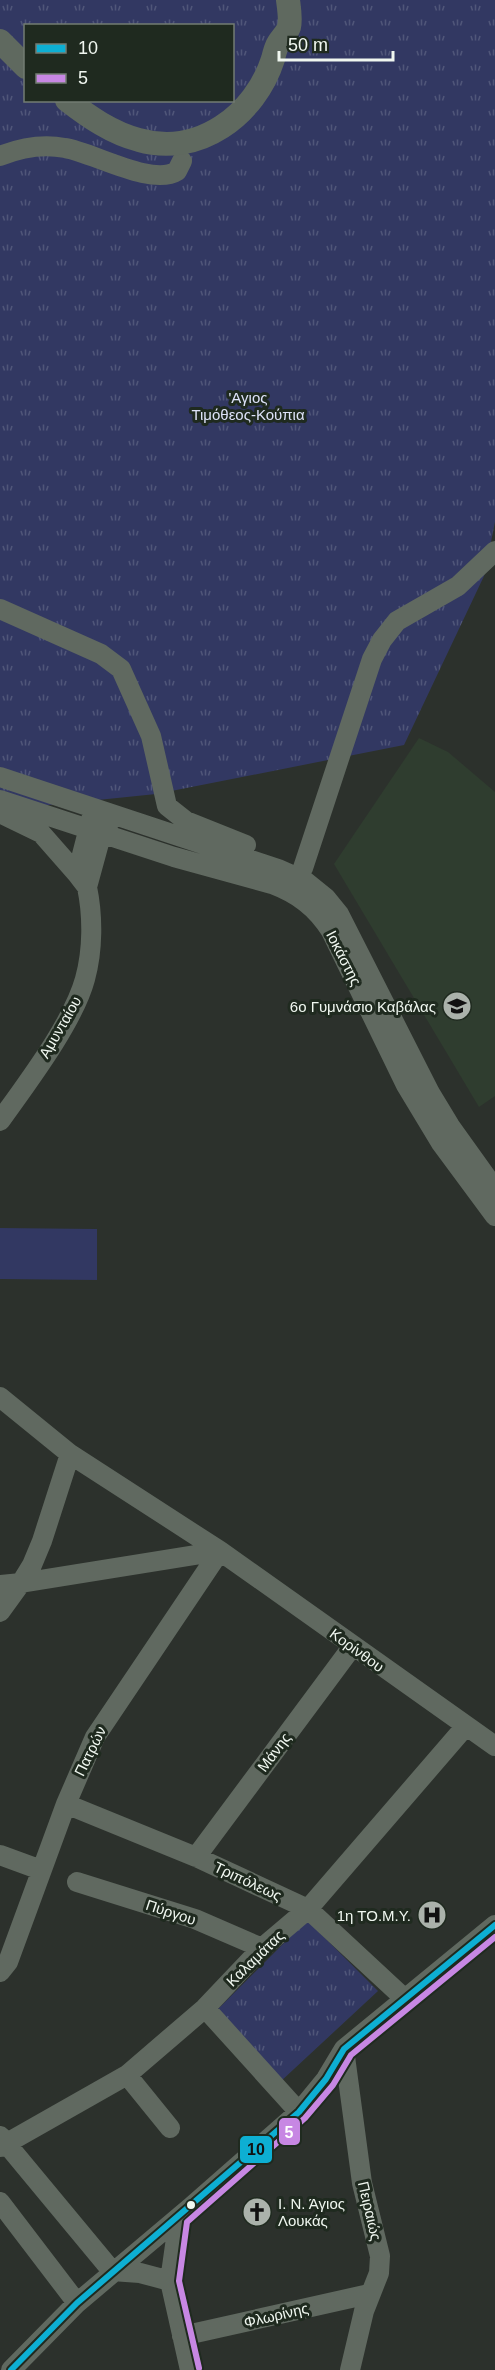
<svg xmlns="http://www.w3.org/2000/svg" width="495" height="2370" viewBox="0 0 495 2370" font-family="Arial,sans-serif">
<style>
.built{fill:#2f3d2f}
.grass{fill:#323862}
.park{fill:url(#park-tufts);fill-rule:evenodd}
.lines{fill:none;stroke-linecap:round;stroke-linejoin:round}
.minor{stroke:#606960;stroke-width:20}
.major{stroke:#5f695f;stroke-width:24}
.bus-1-casing{stroke:#1f2a1f;stroke-width:10}
.bus-2-casing{stroke:#1f2a1f;stroke-width:10}
.bus-1{stroke:#0dafd3;stroke-width:6}
.bus-2{stroke:#c787e3;stroke-width:6}
.bus-dot{fill:#f0f7f0;stroke:#1f2a1f;stroke-width:2}
.labels{text-anchor:middle;dominant-baseline:central;stroke-width:6;stroke-linejoin:round;paint-order:stroke}
.park-label{font-size:15px;fill:#dde2f8;stroke:#1f2a1f}
.street-label{font-size:15px;fill:#f0f7f0;stroke:#1f2a1f}
.poi-label{font-size:15px;fill:#f0f7f0;stroke:#1f2a1f;text-anchor:end}
.line-badge{stroke:#1f2a1f;stroke-width:2}
.badge-label{font-size:16px;text-anchor:middle;font-weight:bold;fill:#fff}
.pale-badge-label{font-size:16px;text-anchor:middle;font-weight:bold;fill:#111}
</style>
<defs>
<pattern id="park-tufts" width="24" height="20" patternUnits="userSpaceOnUse" patternTransform="scale(1.5)"><rect width="24" height="20" fill="#323862"/><path d="M3 7l-1-3M5 7V3M7 7l1-3M15 17l-1-3M17 17v-4M19 17l1-3" fill="none" stroke="#505679"/></pattern>
</defs>
<rect width="100%" height="100%" fill="#2c312c"/>
<path class="built" d="M419,738L448,752L495,792V1096L479,1107L334,864Z"/>
<path class="grass" d="M0,1228L97,1229V1280L0,1279Z"/>
<path class="park" d="M0,0H495V522L484,576L404,745L156,794L0,810ZM26,26H232V100H26Z
M307,1920L378,1991L280,2082L216,2011Z"/>
<g class="lines">
<path class="minor" d="M0,156C20,148 44,144 65,148C92,152 152,187 177,171L182,161
M0,609L101,654L121,669L151,736L167,806L186,821L246,845
M0,777L278,869L305,881L326,898L339,914L430,1093L450,1126L495,1189
M0,800L174,857L272,884C298,894 316,907 331,931L406,1085L441,1143L495,1216
M0,813L41,833L77,874
M92,816L77,874L87,887L102,832L109,823
M303,868L372,659L382,640L397,621L458,586L495,551
M0,1121C27,1083 73,1023 85,979C93,950 93,916 87,887
M0,1397L70,1454L42,1541L32,1565L21,1583L0,1585
M0,1612L21,1583L220,1551L495,1746
M66,1804L196,1857L308,1909L405,1999
M0,1855L41,1870
M196,1857L352,1647
M77,1882L195,1919L262,1948
M0,1972L8,1962L66,1804L95,1737L220,1551L70,1454
M205,2008L299,2112
M344,2049L362,2183L380,2256L379,2273L364,2311L350,2370
M127,2075L170,2128
M0,2136L112,2271L140,2273L170,2281
M0,2147L127,2075L205,2008L262,1948L308,1909L465,1727
M0,2202L77,2303
M179,2217L170,2281L190,2370
M182,2336L369,2294
M11,2370L77,2303L191,2207L299,2112L326,2079L344,2049L495,1925"/>
<path class="major" d="M0,41L26,67
M67,100C89,117 112,133 139,140C199,157 255,115 273,59C274,55 275,50 277,46C279,40 287,34 289,27C291,19 289,8 288,0"/>
<g class="bus-1-casing">
<path id="bus-1" d="M11,2370L77,2303L299,2112L326,2079L344,2049L495,1925"/>
</g>
<g class="bus-2-casing">
<path id="bus-2" d="M199,2368L179,2281L187,2222L305,2118L333,2085L351,2055L495,1937"/>
</g>
<use href="#bus-1" class="bus-1"/>
<use href="#bus-2" class="bus-2"/>
</g>
<defs>
<g id="school-disc" transform="scale(1.5)"><circle r="9.5" fill="#abb2ab" stroke="#1f2a1f"/><path d="M0-5L7-2L0 1L-7-2ZM-4 1L0 2.5L4 1V4Q0 6-4 4Z" fill="#111"/></g>
<g id="hospital-disc" transform="scale(1.5)"><circle r="9.5" fill="#abb2ab" stroke="#1f2a1f"/><path d="M-5-5h3v3.5h4V-5h3V5h-3V1.5h-4V5h-3Z" fill="#111"/></g>
<g id="church-disc" transform="scale(1.5)"><circle r="9.5" fill="#abb2ab" stroke="#1f2a1f"/><path d="M-1.2-6h2.4v3.5h3.3v2.4h-3.3V6h-2.4V-.1h-3.3v-2.4h3.3Z" fill="#111"/></g>
</defs>
<g fill-rule="evenodd">
<use href="#school-disc" x="457" y="1006"/>
<use href="#hospital-disc" x="432" y="1915"/>
<use href="#church-disc" x="257" y="2212"/>
</g>
<circle class="bus-dot" cx="191" cy="2205" r="5"/>
<g class="labels">
<g class="park-label">
<text x="248" y="397">'Αγιος<tspan x="248" dy="17">Τιμόθεος-Κούπια</tspan></text>
</g>
<g class="street-label">
<text transform="translate(344 958) rotate(63)">Ιοκάστης</text>
<text transform="translate(60 1027) rotate(-60)">Αμυνταίου</text>
<text transform="translate(357 1650) rotate(36)">Κορίνθου</text>
<text transform="translate(90 1751) rotate(-64)">Πατρών</text>
<text transform="translate(274 1752) rotate(-53)">Μάνης</text>
<text transform="translate(248 1881) rotate(25)">Τριπόλεως</text>
<text transform="translate(171 1912) rotate(18)">Πύργου</text>
<text transform="translate(255 1958) rotate(-44)">Καλαμάτας</text>
<text transform="translate(370 2211) rotate(77)">Πειραιώς</text>
<text transform="translate(276 2315) rotate(-13)">Φλωρίνης</text>
</g>
<g class="poi-label">
<text x="436" y="1006">6ο Γυμνάσιο Καβάλας</text>
<text x="411" y="1915">1η ΤΟ.Μ.Υ.</text>
<text x="278" y="2203" text-anchor="start">Ι. Ν. Άγιος<tspan x="278" dy="17">Λουκάς</tspan></text>
</g>
</g>
<g class="line-badge">
<rect x="278" y="2117" width="23" height="29" rx="6" fill="#c787e3"/>
<rect x="239" y="2135" width="34" height="29" rx="6" fill="#0dafd3"/>
</g>
<g class="badge-label">
<text x="289" y="2138">5</text>
</g>
<g class="pale-badge-label">
<text x="256" y="2155">10</text>
</g>
<rect x="24" y="24" width="210" height="78" fill="#1f2a1f" stroke="#737c73" stroke-width="1.5"/>
<rect x="36" y="44" width="30" height="9" fill="#0dafd3" stroke="#737c73" stroke-width="1.5"/>
<text x="78" y="54" font-size="18" fill="#f0f7f0">10</text>
<rect x="36" y="74" width="30" height="9" fill="#c787e3" stroke="#737c73" stroke-width="1.5"/>
<text x="78" y="84" font-size="18" fill="#f0f7f0">5</text>
<path d="M279 51v9h114v-9" fill="none" stroke="#f0f7f0" stroke-width="3"/>
<text x="288" y="51" font-size="18" fill="#f0f7f0" stroke="#1f2a1f" stroke-width="4.5" paint-order="stroke">50 m</text>
</svg>
